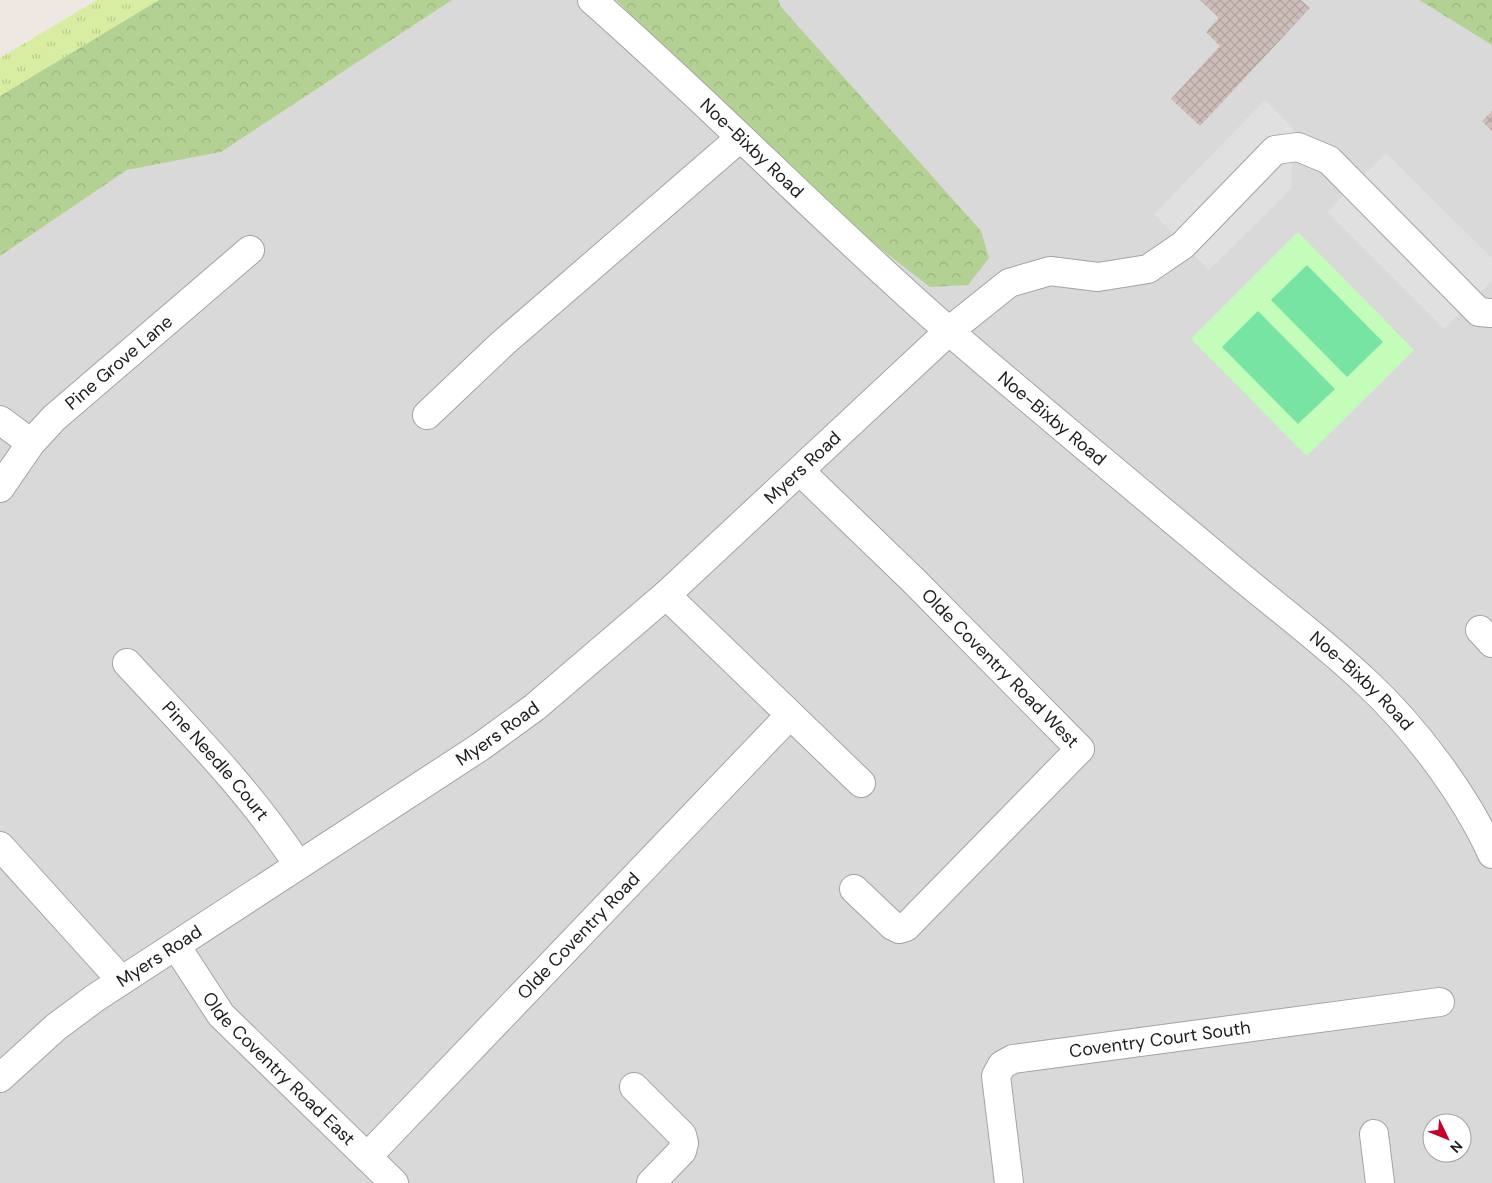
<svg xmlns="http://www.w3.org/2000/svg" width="1492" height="1183" viewBox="0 0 1492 1183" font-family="'DM Sans',sans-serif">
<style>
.residential{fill:#dad9d9;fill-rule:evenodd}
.grass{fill:url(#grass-tufts)}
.forest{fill:url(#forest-crowns)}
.park{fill:#c3fdb9}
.pitch{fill:#78e4a3}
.parking{fill:#e0e0e0}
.building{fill:url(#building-cross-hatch)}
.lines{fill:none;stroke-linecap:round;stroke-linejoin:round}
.minor-casing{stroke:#a3a3a3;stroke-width:30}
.minor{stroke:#fff;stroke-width:28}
.labels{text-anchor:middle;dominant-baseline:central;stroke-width:4;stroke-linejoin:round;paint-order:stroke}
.street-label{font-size:18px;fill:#1c1c1c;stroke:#fff}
</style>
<defs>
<pattern id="grass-tufts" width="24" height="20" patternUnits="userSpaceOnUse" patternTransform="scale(1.25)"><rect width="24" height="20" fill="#d8eda2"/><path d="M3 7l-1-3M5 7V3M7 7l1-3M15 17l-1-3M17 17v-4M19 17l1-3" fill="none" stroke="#b9cb8b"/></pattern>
<pattern id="forest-crowns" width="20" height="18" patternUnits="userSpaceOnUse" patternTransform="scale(1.25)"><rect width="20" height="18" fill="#b3d192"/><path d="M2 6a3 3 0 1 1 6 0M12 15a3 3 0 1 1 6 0" fill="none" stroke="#99b37d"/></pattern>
<pattern id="building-cross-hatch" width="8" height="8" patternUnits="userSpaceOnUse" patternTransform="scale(1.25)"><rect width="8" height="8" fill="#cebeba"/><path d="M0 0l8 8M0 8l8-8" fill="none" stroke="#b0a39f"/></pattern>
</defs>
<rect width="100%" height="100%" fill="#efe7e1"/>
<path class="residential" d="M452,0H616L824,205L778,0H1419L1492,45V1183H0V256L127,170L221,152ZM1432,1123H1462V1153H1432Z"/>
<path class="grass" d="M97,0H159L0,96V58Z"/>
<path class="forest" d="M159,0H452L221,152L127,170L0,256V96Z
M616,0H778L781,7L981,231L989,258L968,285L930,287L824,205Z
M1419,0H1492V45Z"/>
<path class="park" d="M1298,232L1414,350L1307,456L1191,339Z"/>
<path class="pitch" d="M1307,265L1383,342L1347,377L1271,300Z
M1258,311L1335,389L1298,424L1222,347Z"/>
<path class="parking" d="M1265,100L1293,128L1291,189L1209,270L1154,214Z
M1386,153L1492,258V281L1444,329L1327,212Z"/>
<path class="building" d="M1200,0H1301L1310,8L1200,126L1171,99L1220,46L1206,32L1219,18Z
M1492,111V131L1482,121Z"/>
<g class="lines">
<g class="minor-casing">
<g id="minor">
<path id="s1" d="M592,0C714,107 827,225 950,332C1042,411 1135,488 1228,566C1274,605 1323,641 1367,683C1415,728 1465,794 1492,854"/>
<path d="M427,415L503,343L740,138"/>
<path d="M0,420L31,443"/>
<path id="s2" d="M800,471L913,580L1080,749L906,927L899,929L893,926L854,889"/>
<path id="s3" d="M0,488L31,443L54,418L250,250"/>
<path d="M666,595L861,783"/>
<path d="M1480,630L1492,643"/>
<path id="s4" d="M127,663C187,728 250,791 298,865"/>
<path d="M0,846L121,980"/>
<path id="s5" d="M176,946L221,1015L394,1183"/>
<path id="s6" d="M0,1078L56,1027L95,998L480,747L535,707L666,595L949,331L1009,283L1050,271L1098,277L1148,269L1183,245L1275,150L1298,147L1329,160L1479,312L1492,313"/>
<path d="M634,1087L682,1135L684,1143L682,1151L651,1183"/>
<path d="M1374,1134L1380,1183"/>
<path id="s7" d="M367,1157L790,715"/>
<path id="s8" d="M1009,1183L996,1076L1002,1065L1013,1059L1440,1002"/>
</g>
</g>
<use href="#minor" class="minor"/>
</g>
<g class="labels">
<g class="street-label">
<text stroke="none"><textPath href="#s1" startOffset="218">Noe-Bixby Road</textPath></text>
<text stroke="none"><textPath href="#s3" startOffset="174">Pine Grove Lane</textPath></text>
<text stroke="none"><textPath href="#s1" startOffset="622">Noe-Bixby Road</textPath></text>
<text stroke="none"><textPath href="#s6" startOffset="1011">Myers Road</textPath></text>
<text stroke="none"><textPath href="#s2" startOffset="281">Olde Coventry Road West</textPath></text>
<text stroke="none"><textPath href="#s1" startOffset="1028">Noe-Bixby Road</textPath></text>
<text stroke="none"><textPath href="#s6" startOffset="606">Myers Road</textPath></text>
<text stroke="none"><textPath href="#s4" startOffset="132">Pine Needle Court</textPath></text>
<text stroke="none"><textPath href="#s7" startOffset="306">Olde Coventry Road</textPath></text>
<text stroke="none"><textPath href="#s6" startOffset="201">Myers Road</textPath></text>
<text stroke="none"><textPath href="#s8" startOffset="281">Coventry Court South</textPath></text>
<text stroke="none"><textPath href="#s5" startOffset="161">Olde Coventry Road East</textPath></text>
</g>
</g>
<g transform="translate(1447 1138) rotate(133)"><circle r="24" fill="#ffffff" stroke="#a4a4a4"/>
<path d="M0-4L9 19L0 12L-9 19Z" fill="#c8002c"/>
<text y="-8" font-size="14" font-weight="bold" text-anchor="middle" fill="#1c1c1c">N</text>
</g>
</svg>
